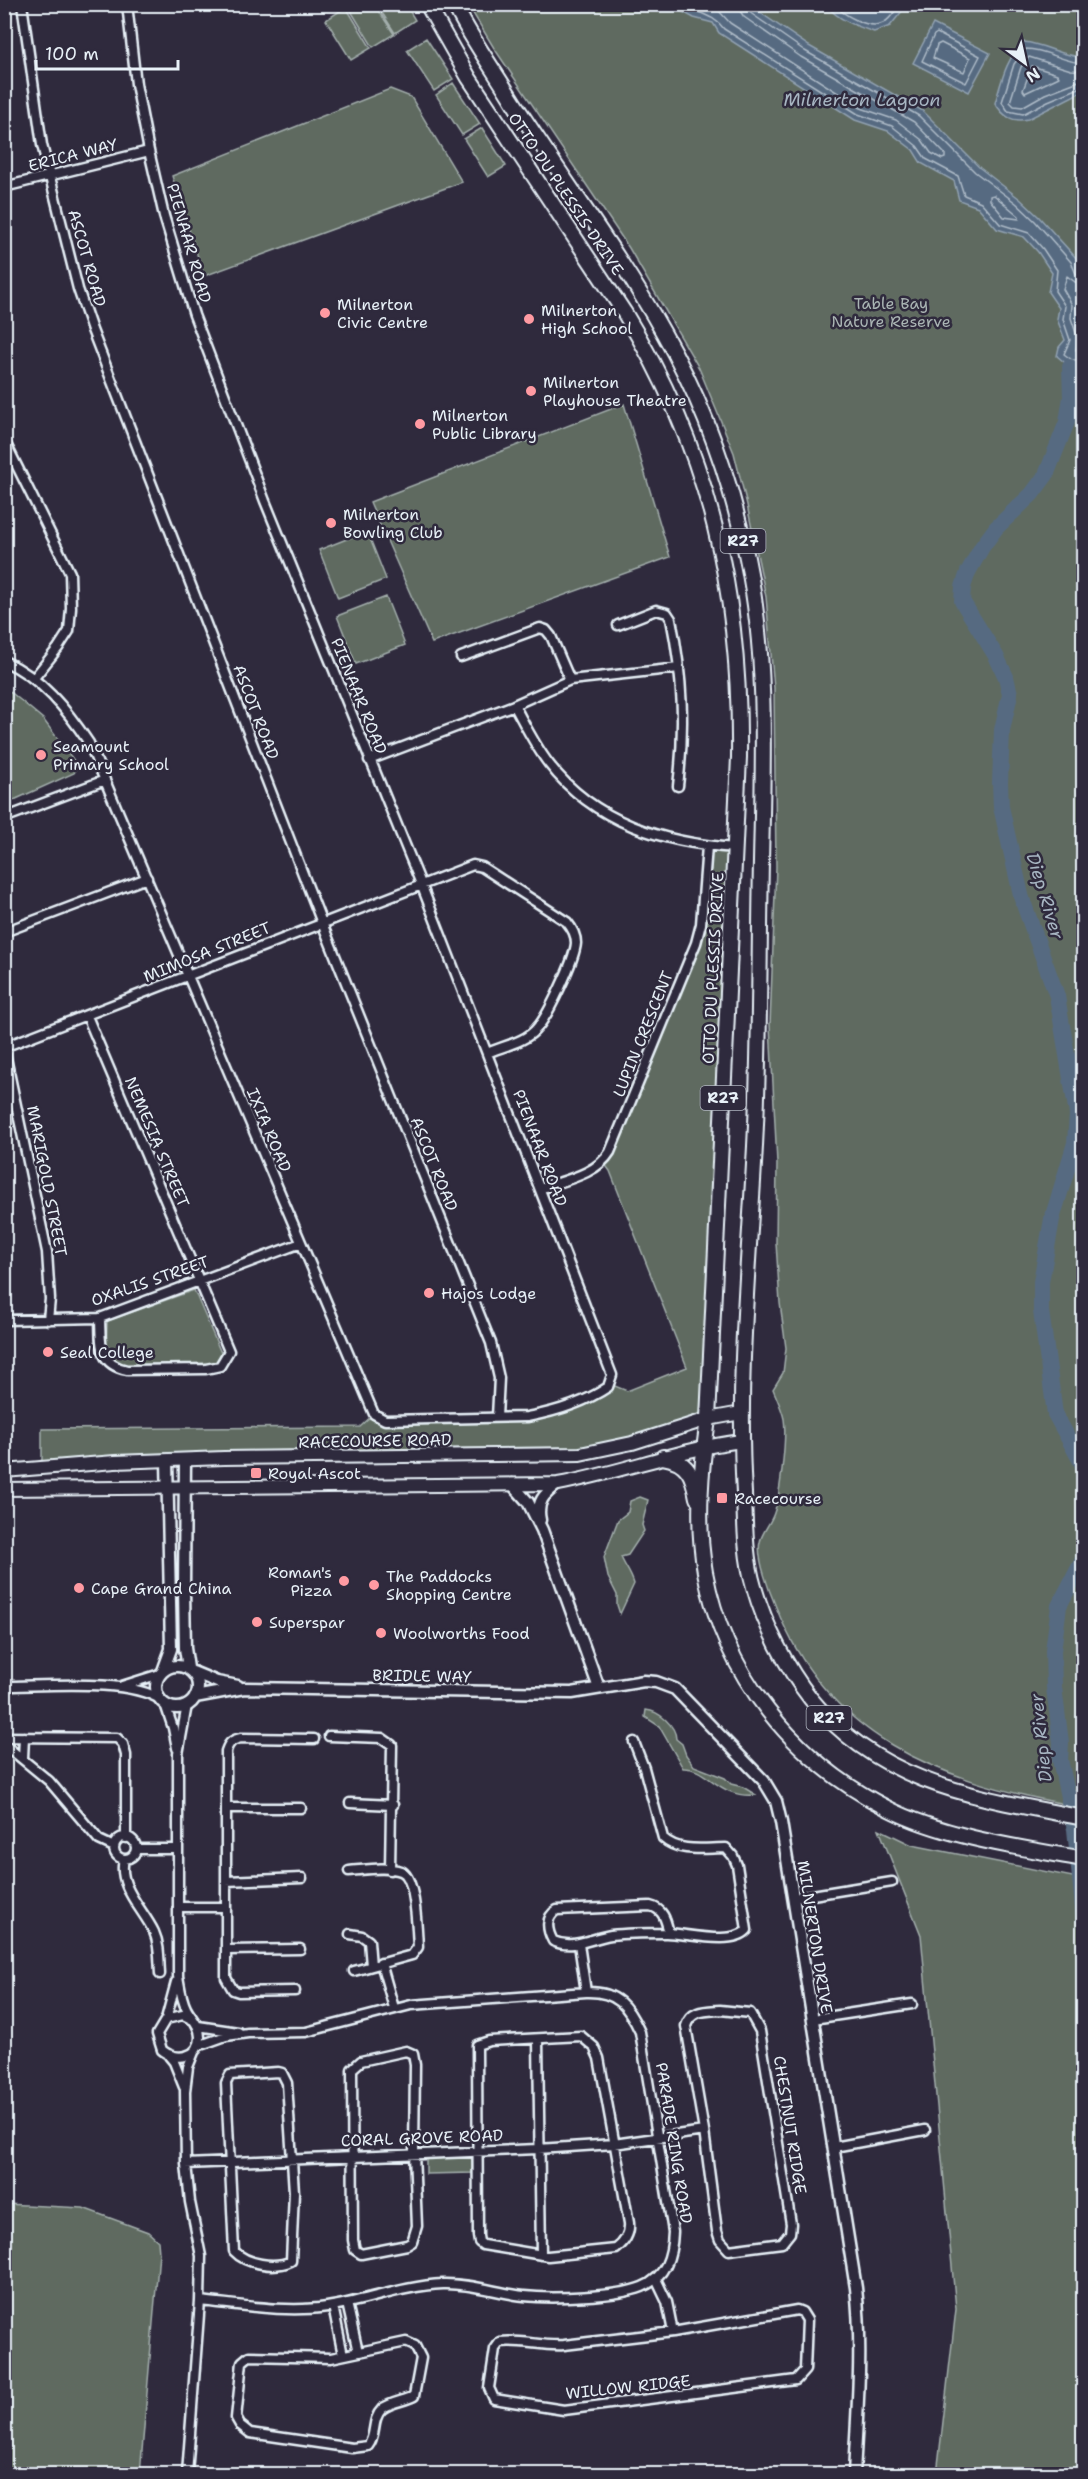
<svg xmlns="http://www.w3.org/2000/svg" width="1088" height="2479" viewBox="0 0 1088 2479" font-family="'Shantell Sans',sans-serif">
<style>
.green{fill:#5e6b61;stroke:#a3aeac;stroke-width:1.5}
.water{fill:#576b81;stroke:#91a1b1;stroke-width:1.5}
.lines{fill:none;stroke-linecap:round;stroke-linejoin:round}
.shore{stroke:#aebbc8;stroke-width:1.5}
.river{stroke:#576b81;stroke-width:16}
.minor-casing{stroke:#e8f1f8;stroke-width:13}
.tertiary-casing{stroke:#e8f1f8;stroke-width:15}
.secondary-casing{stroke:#e8f1f8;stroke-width:16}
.primary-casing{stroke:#e8f1f8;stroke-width:18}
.minor{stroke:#2f2a3d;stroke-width:8}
.tertiary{stroke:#2f2a3d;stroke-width:10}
.secondary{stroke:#2f2a3d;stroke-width:12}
.primary{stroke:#2f2a3d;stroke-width:14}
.poi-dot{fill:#ff9aa2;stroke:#2f2a3d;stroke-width:2}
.labels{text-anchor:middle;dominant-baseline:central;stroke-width:5;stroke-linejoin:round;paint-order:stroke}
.shield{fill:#2f2a3d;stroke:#b0b5c0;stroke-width:1.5}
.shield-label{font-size:15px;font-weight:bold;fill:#e8f1f8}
.street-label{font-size:16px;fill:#e8f1f8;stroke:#2f2a3d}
.park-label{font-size:16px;fill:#aab5b4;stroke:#2f2a3d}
.poi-label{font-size:16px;fill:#e8f1f8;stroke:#2f2a3d;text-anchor:start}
.water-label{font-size:18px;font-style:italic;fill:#a7b5c2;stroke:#2f2a3d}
</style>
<rect width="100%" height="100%" fill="#2f2a3d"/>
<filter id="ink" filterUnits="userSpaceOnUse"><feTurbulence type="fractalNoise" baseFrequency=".0167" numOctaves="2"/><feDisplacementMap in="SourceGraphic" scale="12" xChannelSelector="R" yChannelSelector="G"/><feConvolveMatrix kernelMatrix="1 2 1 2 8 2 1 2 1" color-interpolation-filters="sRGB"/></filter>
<g filter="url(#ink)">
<path class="green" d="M349,5H375L394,34L373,47L348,6Z
M377,5H406L415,20L395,33Z
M468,5H1083V1800L1077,1791L1060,1788L1065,1804C937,1779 828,1738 776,1607C770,1593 756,1557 760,1542C762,1532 771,1523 774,1513C780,1496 787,1437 784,1419C782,1409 777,1399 773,1389L783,1373L786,1348L780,1303L776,1243L777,1163L770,1025L776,867L774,688L766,597L747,505L734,453L699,368L629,248L494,48Z
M346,7L371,48L351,60L326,20Z
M426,38L453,79L434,91L407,50Z
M453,83L480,124L462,135L436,95Z
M390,89L411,97L462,182L204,276L172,176Z
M482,128L506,166L488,177L464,139Z
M624,404L670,557L432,643L370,502Z
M367,531L386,579L338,598L319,550Z
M386,597L405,645L356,664L337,616Z
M7,689L43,719L78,766L74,773L5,804L4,691Z
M707,846L735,848L708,1419L601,1450L16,1471L42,1460V1429L360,1427L374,1414L377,1417L544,1414L610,1384L627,1391L687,1367L610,1171L604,1163L696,943Z
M194,1290L221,1353L215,1363L122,1366L106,1353L107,1321Z
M640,1497L648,1500L642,1525L644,1531L628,1555L621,1557C625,1567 631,1573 634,1584L620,1614L617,1605V1595L608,1577L604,1557L618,1520L628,1512L630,1501Z
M646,1710C659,1711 676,1726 676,1739L682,1744L686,1755L694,1766L725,1778L731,1784L743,1787L756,1795C718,1799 708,1767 683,1768L659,1726L645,1717Z
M879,1829L912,1845L1083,1879V2474H937L956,2309L921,1935Z
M473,2157L474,2173L426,2174V2158Z
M5,2204L83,2208L148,2232L158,2241L159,2253L140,2474H5Z"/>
<path class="water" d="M670,5H749L809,46L923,111L980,168L1020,199L1039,217L1077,259L1084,278L1083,365L1070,367L1057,356L1059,347L1065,340L1057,319L1059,308L1048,292L1052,273L1038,252L1024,237L997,229L978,207L959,200L954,181L921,163L913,150L888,131L855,120L719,33L713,23L694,18Z
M826,5H907L890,26L874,32C856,26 838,20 826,5Z
M933,24L990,53L969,92L913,63Z
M1024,42C1045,44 1064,57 1083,57V91L1028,119C1012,123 1003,116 995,103C1002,80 1006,58 1024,42Z"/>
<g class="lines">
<path class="shore" d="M682,4C698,14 713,14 724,29L858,114L892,126L917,146L926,159L958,176L964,195L981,202L1000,224L1029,233L1043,249L1057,270L1055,291L1065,306L1063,319L1070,340L1064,354L1072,360H1084
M697,4L719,11L730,23L861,108L896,120L922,140L931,153L942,159L945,158V154L914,122L801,57L744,17L740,11L739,4
M747,4L749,12L805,51L919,116L975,172L1016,203L1035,221L1071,262L1076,274L1084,276
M834,4C843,15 869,30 883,23C890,20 895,11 900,4
M937,33L980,56L966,83L922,61L934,35Z
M941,43L970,58L964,72L933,58L937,45Z
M1084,63C1064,63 1047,49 1026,49L1014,64L1002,102L1008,111L1023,114L1048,101L1084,86
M1032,66L1057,74L1059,77L1025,93L1023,90Z
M1084,71L1071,70L1029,57L1021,67L1010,102L1014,106L1022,107L1045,94L1084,79
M990,196L994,195L1019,216V219L1004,217L990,200Z
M1084,284L1075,282L1067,276L1063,289L1072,305L1071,318L1078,339L1076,350L1084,352"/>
<path class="river" d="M1070,367L1071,397L1067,422L1046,475L1032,494L996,528L982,547L968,572L963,587L962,601L996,656L1006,677L1010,694L1002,730L1000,783L1001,807L1022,899L1057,996L1077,1114L1075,1143L1052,1219L1041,1282V1311L1055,1414L1084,1467
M1084,1558L1059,1606L1053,1651L1054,1687L1061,1743L1060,1760L1075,1829L1084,1918"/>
<g class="minor-casing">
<path id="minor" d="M22,4L42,145L78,289L92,330L322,923L491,1343L499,1378L497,1417
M4,187L149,151
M4,440L70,573L71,608L69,631L58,648L34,678
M618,625L656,610L667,613L671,619C683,677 685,728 678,786
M461,657L540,628L546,630L551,636L570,680
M4,661C42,678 67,710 89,743L374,1414L385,1420L527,1417C554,1412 586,1402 608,1387L612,1375L421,884L265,501L194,315L164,216L149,151L136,84L127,4
M514,705L570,680L679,668
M369,760L514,705C525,725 535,746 549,764C595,823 664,843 735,848
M4,818L105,780
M4,932L147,878
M87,1016L229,1351L220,1366L206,1369L127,1370C97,1364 101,1343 100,1318
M4,1047L473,865L482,867L567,922C572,928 576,935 576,943C575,959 548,1016 537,1028C526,1042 503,1046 487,1053
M4,1048L47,1252L50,1299L48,1320
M540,1189C564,1180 596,1175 610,1152L696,943L701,924L707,846
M4,1320L100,1318L301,1243
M4,1686C44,1686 130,1678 161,1700
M122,1686L160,1674
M165,1704L173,1728L177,1748
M187,1705L178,1754V1976C180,1987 181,1998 186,2008C191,2018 200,2025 200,2037C200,2058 176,2062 162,2050L157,2034L166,2019L183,2015L193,2020
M329,1736L382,1738L392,1745L390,1870
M4,1737L117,1738L123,1744L126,1755V1838
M634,1742L644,1768L663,1838C679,1853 705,1848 726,1848L733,1856L737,1865L747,1930C732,1946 686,1933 666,1933C648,1933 629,1933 611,1935C591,1938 573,1950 553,1941C547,1930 545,1917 557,1910L650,1906C664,1909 666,1921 669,1933
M4,1744L49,1781L99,1840L114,1847
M23,1758L24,1737
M350,1803L393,1805
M226,1808H301
M114 1848a11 11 0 1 1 22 0a11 11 0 1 1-22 0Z
M136,1849H177
M124,1859C117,1886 143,1909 154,1932C160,1945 159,1960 160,1974
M349,1871C364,1870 386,1866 401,1871C416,1876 417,1932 418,1947L412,1955L354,1971
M226,1881L302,1878
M794,1898L892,1882
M178,1907H226
M350,1934L362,1936L369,1941L371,1966
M579,1944L586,1992
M226,1950L300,1949
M381,1963L394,2008
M295,1991L239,1992L233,1990L226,1978V1751C229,1742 232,1740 241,1738L314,1739
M720,2010L750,2013L760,2031L791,2224L790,2233L782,2243L729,2250L720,2240L717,2231L704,2131L686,2026C691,2010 705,2011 720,2010Z
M166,2019L176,1982
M813,2019L912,2004
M198,2026L238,2032
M581,2036L594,2047L599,2058L629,2223C630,2234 625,2242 616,2249L548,2256L483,2245L479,2242L478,2236L477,2045L489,2041Z
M538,2039L541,2255
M198,2046L226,2036L248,2033L306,2032L411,2005L586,1992C617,1991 628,2006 640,2032L673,2232C672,2256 666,2277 642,2287C617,2297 551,2299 524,2296C498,2293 470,2283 443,2284C403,2286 366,2301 327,2307C286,2313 241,2305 200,2301
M406,2051L413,2054L415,2065L414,2153L417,2226L412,2242L407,2245L361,2254L355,2250L353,2240L352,2069L361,2061Z
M169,2056L174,2062L184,2087
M278,2072L282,2073L287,2083L294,2192L291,2261C275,2269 246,2264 234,2251L226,2083L230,2075Z
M834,2147L925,2130
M186,2164L538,2149L614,2144L704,2131
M656,2279L667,2302L673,2332
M347,2303L358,2352
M333,2306L343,2355
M797,2310L802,2312L807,2320L805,2370L796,2380L564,2410L494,2399L489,2388L495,2349L500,2342C521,2339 543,2347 564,2345L673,2332Z
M406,2342L415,2346L421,2358L414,2396C405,2401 390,2402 382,2409C371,2420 377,2435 368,2446L352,2448L250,2433L240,2425L236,2418L242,2362L249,2356L331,2358Z
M187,2474L200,2301L201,2256L190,2202L186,2164L185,2091L188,2067L194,2052"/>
</g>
<g class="tertiary-casing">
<path id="tertiary" d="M185,1460L184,1590L185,1648L188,1668
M512,1484L528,1502L542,1530L599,1688
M540,1520C536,1502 544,1494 558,1484
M156 1687a21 21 0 1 1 42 0a21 21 0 1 1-42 0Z
M163,1671L171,1649L167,1460
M193,1672L217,1682L238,1686
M195,1697L244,1688L572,1693L644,1681L656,1682L675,1689L764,1781L776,1801L781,1822L856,2288C863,2349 857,2413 854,2474"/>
</g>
<g class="secondary-casing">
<path id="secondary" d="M4,1471L115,1462L224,1458L580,1454L632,1443L708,1419L741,1413
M4,1489L558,1484C620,1473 679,1449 741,1441"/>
</g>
<g class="primary-casing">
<path id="primary" d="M427,4L469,78L624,312C710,452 741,593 739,757L708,1419C701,1469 696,1522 705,1572C724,1675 794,1761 887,1808C943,1837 1021,1848 1084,1859
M454,4C471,39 494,70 514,103C563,180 619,253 663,332C703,402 731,480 747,558C768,659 763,760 761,862C759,957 760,1052 755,1146C749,1262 737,1377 744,1493C745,1524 745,1557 754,1587C765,1626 786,1667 811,1699C881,1786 981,1798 1084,1818
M663,1457C688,1461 693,1475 697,1498"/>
</g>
<use href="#minor" class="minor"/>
<use href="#tertiary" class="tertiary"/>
<use href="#secondary" class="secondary"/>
<use href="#primary" class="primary"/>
</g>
</g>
<g class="poi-dot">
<circle cx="325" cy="313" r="6"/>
<circle cx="529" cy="319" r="6"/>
<circle cx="531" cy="391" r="6"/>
<circle cx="420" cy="424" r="6"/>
<circle cx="331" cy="523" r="6"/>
<circle cx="41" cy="755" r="6"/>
<circle cx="429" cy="1293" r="6"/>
<circle cx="48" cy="1352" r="6"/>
<rect x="250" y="1467" width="12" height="12" rx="3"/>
<rect x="716" y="1492" width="12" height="12" rx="3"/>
<circle cx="344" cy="1581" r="6"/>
<circle cx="374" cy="1585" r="6"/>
<circle cx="79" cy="1588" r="6"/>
<circle cx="257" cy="1622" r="6"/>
<circle cx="381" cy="1633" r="6"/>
</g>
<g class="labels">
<g class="shield">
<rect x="720.5" y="529" width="45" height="24" rx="4.5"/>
<rect x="700.5" y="1086" width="45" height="24" rx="4.5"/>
<rect x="806.5" y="1706" width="45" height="24" rx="4.5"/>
</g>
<g class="shield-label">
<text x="743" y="541">R27</text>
<text x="723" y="1098">R27</text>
<text x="829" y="1718">R27</text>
</g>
<g class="street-label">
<text transform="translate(73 155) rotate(-14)">ERICA WAY</text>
<text transform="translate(566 194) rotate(56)">OTTO DU PLESSIS DRIVE</text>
<text transform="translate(189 243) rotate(74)">PIENAAR ROAD</text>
<text transform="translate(87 258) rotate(74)">ASCOT ROAD</text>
<text transform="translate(359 696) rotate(68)">PIENAAR ROAD</text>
<text transform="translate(256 712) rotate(69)">ASCOT ROAD</text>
<text transform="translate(207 952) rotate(-22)">MIMOSA STREET</text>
<text transform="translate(713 968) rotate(-87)">OTTO DU PLESSIS DRIVE</text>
<text transform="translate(643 1034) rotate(-68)">LUPIN CRESCENT</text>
<text transform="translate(269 1130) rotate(67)">IXIA ROAD</text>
<text transform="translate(157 1142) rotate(67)">NEMESIA STREET</text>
<text transform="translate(540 1148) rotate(69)">PIENAAR ROAD</text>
<text transform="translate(434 1164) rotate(68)">ASCOT ROAD</text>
<text transform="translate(47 1181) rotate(79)">MARIGOLD STREET</text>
<text transform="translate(150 1281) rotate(-19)">OXALIS STREET</text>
<text transform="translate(375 1441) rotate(-1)">RACECOURSE ROAD</text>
<text transform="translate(422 1676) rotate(1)">BRIDLE WAY</text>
<text transform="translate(815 1937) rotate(81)">MILNERTON DRIVE</text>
<text transform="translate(790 2125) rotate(81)">CHESTNUT RIDGE</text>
<text transform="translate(422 2138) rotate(-2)">CORAL GROVE ROAD</text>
<text transform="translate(674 2143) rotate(81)">PARADE RING ROAD</text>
<text transform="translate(628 2387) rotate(-6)">WILLOW RIDGE</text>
</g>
<g class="park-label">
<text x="891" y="303">Table Bay<tspan x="891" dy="18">Nature Reserve</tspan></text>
</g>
<g class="poi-label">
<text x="337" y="304">Milnerton<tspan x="337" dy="18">Civic Centre</tspan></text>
<text x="541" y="310">Milnerton<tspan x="541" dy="18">High School</tspan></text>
<text x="543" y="382">Milnerton<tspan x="543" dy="18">Playhouse Theatre</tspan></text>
<text x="432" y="415">Milnerton<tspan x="432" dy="18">Public Library</tspan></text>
<text x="343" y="514">Milnerton<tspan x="343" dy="18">Bowling Club</tspan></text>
<text x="53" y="746">Seamount<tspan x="53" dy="18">Primary School</tspan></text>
<text x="441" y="1293">Hajos Lodge</text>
<text x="60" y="1352">Seal College</text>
<text x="268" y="1473">Royal Ascot</text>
<text x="734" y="1498">Racecourse</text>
<text x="332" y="1572" text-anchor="end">Roman's<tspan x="332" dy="18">Pizza</tspan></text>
<text x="386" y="1576">The Paddocks<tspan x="386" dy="18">Shopping Centre</tspan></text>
<text x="91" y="1588">Cape Grand China</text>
<text x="269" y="1622">Superspar</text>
<text x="393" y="1633">Woolworths Food</text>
</g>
<g class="water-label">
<text x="862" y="100">Milnerton Lagoon</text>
<text transform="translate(1045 896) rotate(73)">Diep River</text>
<text transform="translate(1041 1738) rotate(-96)">Diep River</text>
</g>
</g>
<rect width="1088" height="2479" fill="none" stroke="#2f2a3d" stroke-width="24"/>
<rect x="12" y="12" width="1064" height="2455" fill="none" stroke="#e8f1f8" stroke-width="2" filter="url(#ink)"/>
<g transform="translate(1025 63) rotate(147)" stroke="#2f2a3d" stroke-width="4.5" paint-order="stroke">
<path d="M0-4.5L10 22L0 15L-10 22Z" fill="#e8f1f8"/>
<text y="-9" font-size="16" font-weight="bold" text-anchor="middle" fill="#e8f1f8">N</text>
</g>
<path d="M36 60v9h142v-9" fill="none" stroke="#e8f1f8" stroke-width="3"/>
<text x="45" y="60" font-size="18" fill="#e8f1f8" stroke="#2f2a3d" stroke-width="4.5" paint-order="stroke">100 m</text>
</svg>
